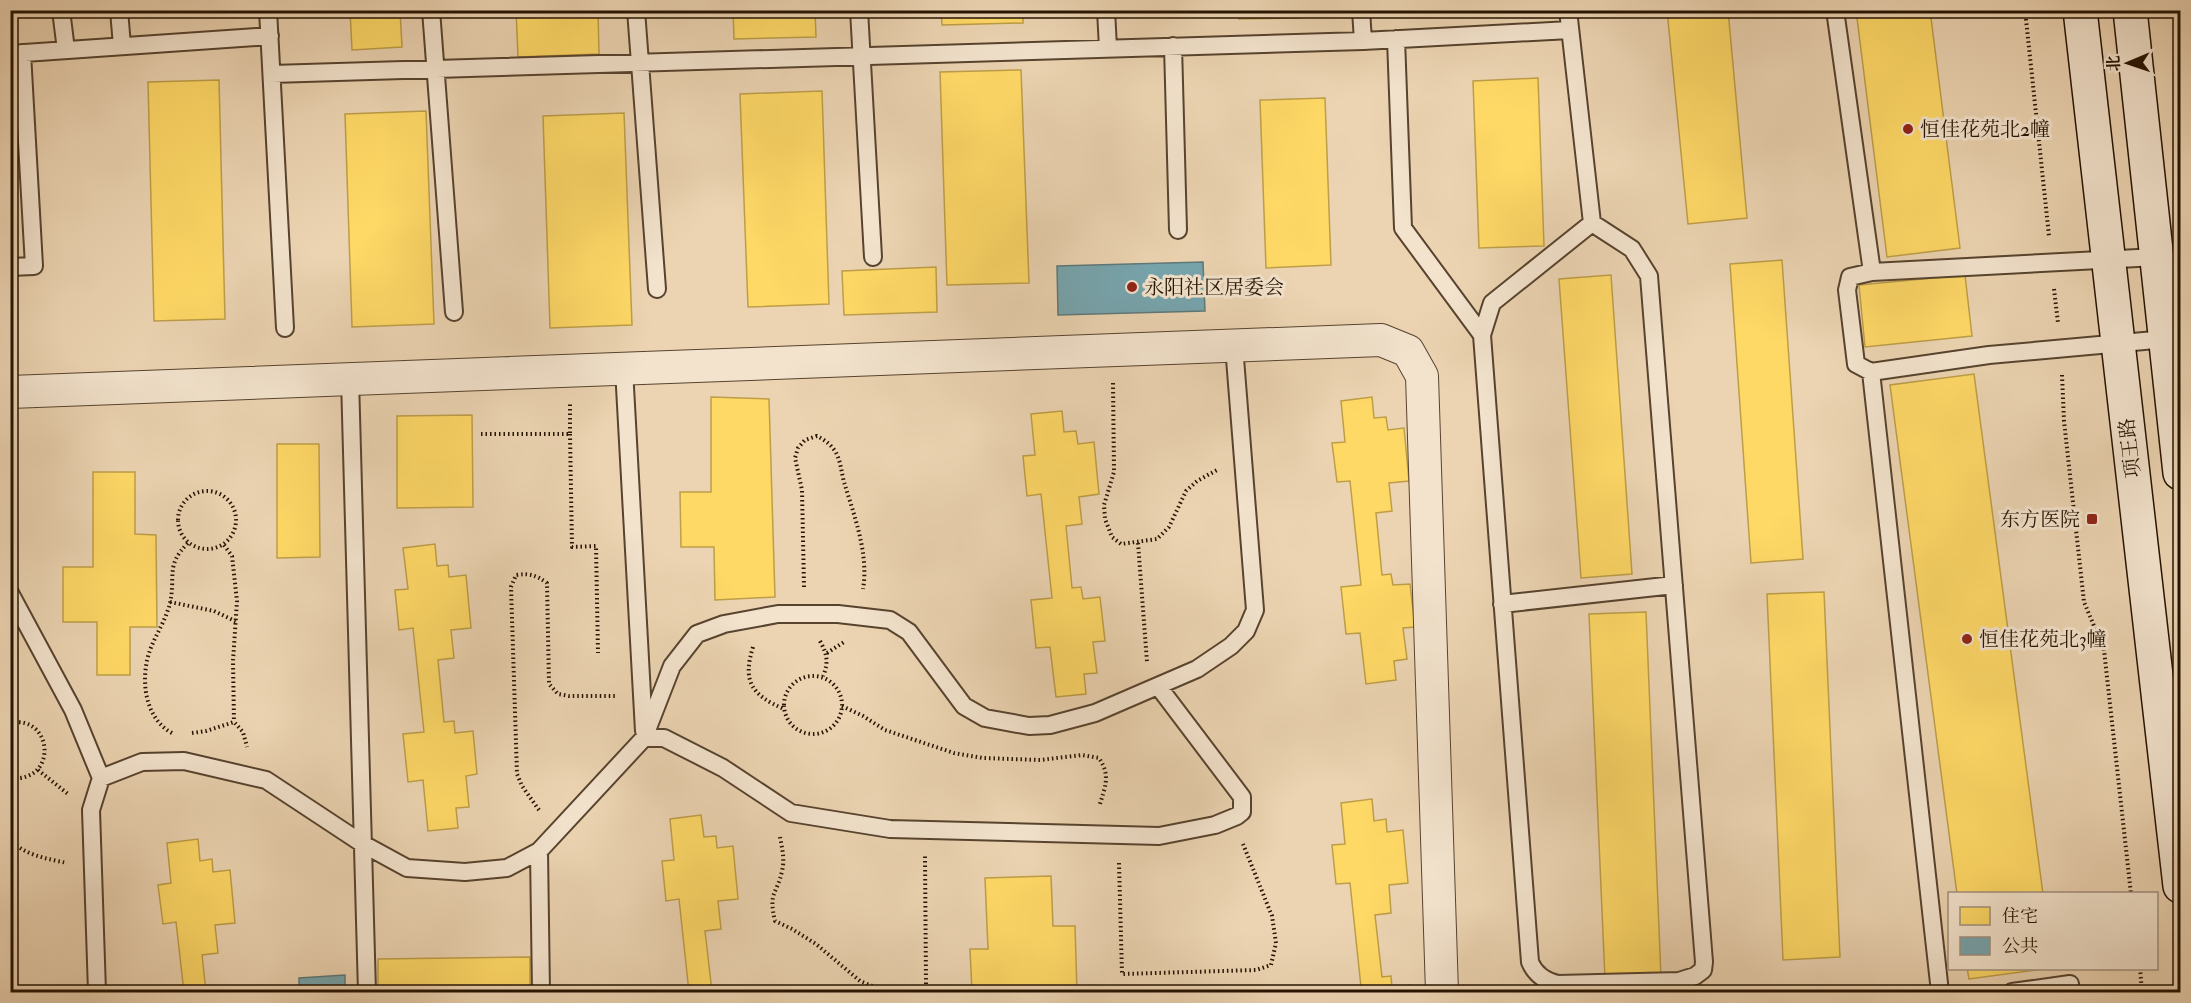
<svg xmlns="http://www.w3.org/2000/svg" width="2191" height="1003" viewBox="0 0 2191 1003" font-family="'IM FELL Double Pica','Noto Serif SC',serif">
<style>
.homes{fill:#ffd966;stroke:#be9e48;stroke-width:1.5}
.public{fill:#76a5af;stroke:#5e797b;stroke-width:1.5}
.lines{fill:none;stroke-linecap:round;stroke-linejoin:round}
.service-casing{stroke:#57432e;stroke-width:20}
.minor-casing{stroke:#57432e;stroke-width:34}
.secondary-casing{stroke:#251302;stroke-width:36}
.path{stroke:#251302;stroke-width:4;stroke-dasharray:1.5 3;stroke-linecap:butt}
.service{stroke:#f3e3cd;stroke-width:16}
.minor{stroke:#f3e3cd;stroke-width:32}
.secondary{stroke:#f3e3cd;stroke-width:33}
.poi-dot{fill:#8f2418;stroke:#f3e3cd;stroke-width:2}
.labels{text-anchor:middle;dominant-baseline:central;stroke-width:6;stroke-linejoin:round;paint-order:stroke}
.poi-label{font-size:20px;fill:#251302;stroke:#f3e3cd;text-anchor:start}
.street-label{font-size:20px;fill:#251302;stroke:#f3e3cd}
</style>
<rect width="100%" height="100%" fill="#ecd4b2"/>
<filter id="stains"><feTurbulence type="fractalNoise" baseFrequency=".00333" numOctaves="4"/><feColorMatrix values="0 0 0 0 .2 0 0 0 0 .09 0 0 0 0 .02 0 0 0 .5 -.17"/></filter>
<radialGradient id="worn" r=".72"><stop offset=".6" stop-color="#630" stop-opacity="0"/><stop offset="1" stop-color="#630" stop-opacity=".3"/></radialGradient>
<path class="homes" d="M350,10H400L402,47L352,50Z
M516,10H598L599,54L518,57Z
M733,10H815L816,37L734,39Z
M941,10H1023V23L942,25Z
M1239,10H1299L1300,18L1239,19Z
M1430,10H1492V13L1431,15Z
M1667,10H1728L1747,218L1688,224Z
M1856,10H1930L1960,248L1887,257Z
M1021,70L1029,283L947,285L940,72Z
M1538,78L1544,246L1479,248L1473,81Z
M219,80L225,319L154,321L148,82Z
M822,91L829,304L748,307L740,94Z
M1325,98L1331,265L1266,268L1260,100Z
M426,111L434,324L352,327L345,114Z
M624,113L632,325L550,328L543,116Z
M1782,260L1803,559L1751,563L1730,264Z
M936,267L937,312L844,315L842,271Z
M1611,275L1632,574L1581,578L1559,279Z
M1965,275L1972,336L1865,347L1859,285Z
M1974,374L2043,894H1957L1890,385Z
M711,397L769,399L775,597L715,600L714,547H681L680,492H711Z
M1372,397L1374,418L1386,417L1388,430L1404,428L1409,481L1389,483L1392,511L1376,513L1382,575L1391,574L1393,585L1410,584L1415,627L1403,628L1407,659L1394,661L1396,680L1366,684L1360,633L1346,634L1341,587L1361,585L1350,481L1337,482L1332,443L1345,442L1341,401Z
M1062,411L1064,432L1076,431L1078,444L1094,442L1099,494L1079,497L1082,524L1066,526L1072,588L1081,587L1083,599L1100,597L1105,641L1093,642L1097,673L1084,674L1086,694L1056,697L1050,647L1036,648L1031,600L1052,598L1041,494L1027,496L1023,456L1035,455L1031,414Z
M472,415L473,507L397,508V416Z
M277,444H319L320,557L277,558Z
M93,472H135V534L156,535L157,627H130V675H97V622H63V567H93Z
M435,544L437,566L448,565L449,577L466,575L471,628L451,630L454,658L438,660L444,722L454,721L455,733L473,731L477,774L466,776L469,807L456,808L458,828L428,831L423,780L408,782L403,734L424,732L413,628L399,630L395,590L408,589L403,548Z
M1824,592L1840,957L1783,960L1767,594Z
M1646,612L1661,977L1605,979L1589,614Z
M1372,799L1374,821L1386,819L1387,832L1403,830L1408,883L1389,885L1391,913L1375,915L1382,977L1391,976L1392,988L1410,985L1411,992H1341L1340,989L1361,987L1350,883L1336,884L1332,845L1345,844L1341,803Z
M701,815L704,837L716,836L717,848L733,846L738,899L718,901L721,929L705,931L712,992H689L679,899L666,901L662,861L674,860L670,819Z
M198,839L200,861L212,859L213,872L230,870L235,923L215,925L218,953L202,955L206,992H184L176,922L163,924L158,885L171,883L167,843Z
M1051,876L1053,926H1075L1077,992H972L970,949H988L985,878Z
M530,957V992H378V959Z
M1967,968H2050L1969,979Z"/>
<path class="public" d="M1203,262L1205,311L1058,315L1057,266Z
M345,975V992H299V978Z"/>
<g class="lines">
<g class="service-casing">
<path id="service" d="M61,10L66,50
M119,10L122,46
M268,10L285,328
M431,10L454,312
M636,10L657,289
M859,10L873,257
M1106,10L1108,48
M1361,10L1363,41
M1568,10L1592,223L1632,249L1649,276L1704,962L1703,970L1695,976L1679,981L1558,984C1545,981 1535,974 1530,962L1482,335L1492,303L1592,223
M1835,10L1872,272L2157,257
M1396,39L1403,228L1482,335
M1173,46L1178,230
M10,54L270,36
M272,74L1363,41L1570,30
M10,267L34,266L22,53
M624,369L644,731
M1871,372L1856,364L1847,290L1850,277L1872,272
M350,379L367,992
M10,593L73,710L101,778
M1502,604L1674,585
M644,738L672,666L697,634L724,624L778,614H838L890,620L909,632L964,706L985,718L1029,726L1050,725L1095,713L1197,669L1231,646L1246,631L1255,610L1234,346
M539,851L541,992
M97,992L91,810L101,778L142,762L184,761L266,780L363,844L407,868L465,872L507,868L539,851L644,738H664L723,768L791,813L890,829L1159,836L1215,825L1237,816L1242,812V797L1158,686
M1940,992L1871,372L1989,355L2166,339
M2012,992L2070,984"/>
</g>
<g class="minor-casing">
<path id="minor" d="M2159,277L2180,276
M10,392L1381,340L1408,351L1422,376L1442,992"/>
</g>
<g class="secondary-casing">
<path id="secondary" d="M2080,10L2180,886
M2130,10L2180,473"/>
</g>
<path class="path" d="M2025,10L2049,236
M2054,289L2058,323
M2062,375L2064,421L2084,602L2104,650L2131,894
M1113,383L1114,472L1104,505L1105,519L1112,537L1121,544L1157,539L1169,527L1186,491L1197,481L1217,470
M481,434H570V404
M570,434L572,547L596,546L598,653
M178 520a29 29 0 1 1 58 0a29 29 0 1 1-58 0Z
M1138,543L1147,662
M224,545L232,556L237,601L233,661L234,722
M804,587L802,490L795,458L798,448L805,440L817,436C825,440 830,444 835,451C841,461 841,471 844,482C854,515 869,554 863,589
M170,602L214,611L237,622
M820,641C827,654 829,662 823,676
M753,647C742,682 752,695 784,709
M827,653L844,642
M784 705a29 29 0 1 1 58 0a29 29 0 1 1-58 0Z
M842,706L863,716L885,730L954,753L983,758L1040,760L1082,755L1099,758C1111,776 1105,787 1099,807
M10,723C53,714 59,783 10,778
M172,733C144,718 140,678 150,650C156,634 166,620 170,603C176,576 165,566 188,543
M192,733L206,731L234,722L243,732L247,747
M38,770L68,794
M539,810L522,786L517,774L511,587L516,575C529,573 536,575 547,583L549,684L558,694L569,696H616
M780,837C782,848 785,859 782,871C777,895 768,891 775,921L792,929L816,944L860,981L882,990L904,992
M10,839C23,855 48,859 67,863
M1119,863L1122,974L1256,970L1271,965L1276,943L1272,916L1243,844
M2140,968L2142,992
M922,992L926,985L925,856"/>
<use href="#service" class="service"/>
<use href="#minor" class="minor"/>
<use href="#secondary" class="secondary"/>
</g>
<g class="poi-dot">
<circle cx="1908" cy="129" r="6"/>
<circle cx="1132" cy="287" r="6"/>
<rect x="2086" y="513" width="12" height="12" rx="3"/>
<circle cx="1967" cy="639" r="6"/>
</g>
<g class="labels">
<g class="poi-label">
<text x="1920" y="129">恒佳花苑北2幢</text>
<text x="1144" y="287">永阳社区居委会</text>
<text x="2080" y="519" text-anchor="end">东方医院</text>
<text x="1979" y="639">恒佳花苑北3幢</text>
</g>
<g class="street-label">
<text transform="translate(2130 448) rotate(-97)">项王路</text>
</g>
</g>
<rect width="2191" height="1003" fill="none" stroke="#ecd4b2" stroke-width="36"/>
<rect x="12" y="12" width="2167" height="979" fill="none" stroke="#251302" stroke-width="3"/>
<rect x="18" y="18" width="2155" height="967" fill="none" stroke="#251302" stroke-width="1.5"/>
<rect x="1948" y="892" width="210" height="78" fill="#f3e3cd" stroke="#a1907c" stroke-width="1.5"/>
<rect x="1960" y="907" width="30" height="18" fill="#ffd966" stroke="#a1907c" stroke-width="1.5"/>
<text x="2002" y="922" font-size="18" fill="#251302">住宅</text>
<rect x="1960" y="937" width="30" height="18" fill="#76a5af" stroke="#a1907c" stroke-width="1.5"/>
<text x="2002" y="952" font-size="18" fill="#251302">公共</text>
<g transform="translate(2128 63) rotate(268)" stroke="#f3e3cd" stroke-width="4.5" paint-order="stroke">
<path d="M0-4.5L10 22L0 15L-10 22Z" fill="#251302"/>
<text y="-9" font-size="16" font-weight="bold" text-anchor="middle" fill="#251302">北</text>
</g>
<rect width="100%" height="100%" filter="url(#stains)"/>
<rect width="100%" height="100%" fill="url(#worn)"/>
</svg>
